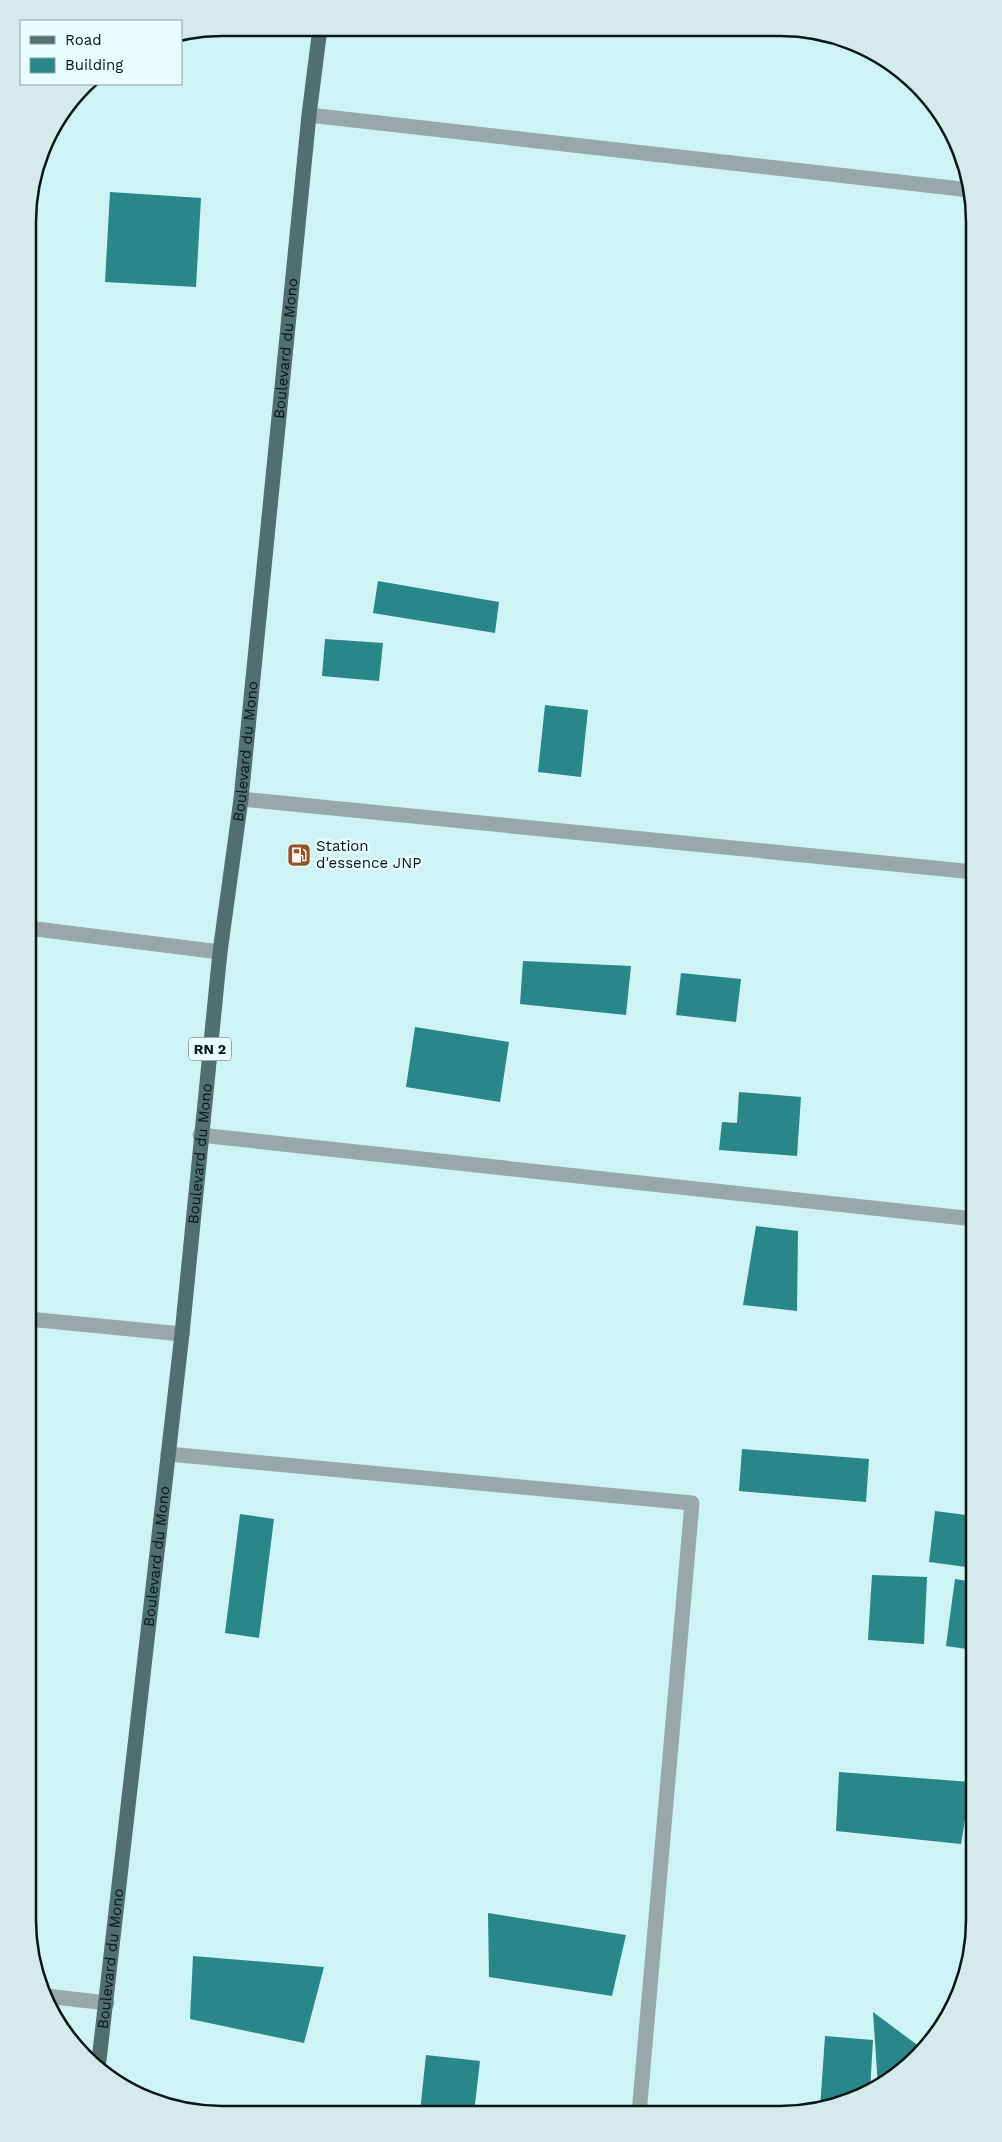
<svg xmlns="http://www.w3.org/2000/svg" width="1002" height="2142" viewBox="0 0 1002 2142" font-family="'Work Sans',sans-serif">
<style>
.building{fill:#298689}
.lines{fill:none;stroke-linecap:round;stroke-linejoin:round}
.minor{stroke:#98a7a7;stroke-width:15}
.major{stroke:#526f70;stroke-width:15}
.labels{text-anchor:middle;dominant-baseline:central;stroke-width:5;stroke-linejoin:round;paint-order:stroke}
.shield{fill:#e7fdfe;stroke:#4b5b5c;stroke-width:1}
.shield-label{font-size:14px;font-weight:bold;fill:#081616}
.street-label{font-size:15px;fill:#081616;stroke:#e7fdfe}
.poi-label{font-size:15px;fill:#081616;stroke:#e7fdfe;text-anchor:start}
.rim{fill:none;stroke:#081616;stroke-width:2.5}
</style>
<rect width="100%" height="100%" fill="#cef3f4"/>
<path class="building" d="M110,192L201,198L196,287L105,282Z
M378,581L499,602L495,633L373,613Z
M325,639L383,643L379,681L322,676Z
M545,705L588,710L581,777L538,772Z
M523,961L631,966L626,1015L520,1004Z
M681,973L741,979L736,1022L676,1015Z
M415,1027L509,1042L500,1102L406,1087Z
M739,1092L801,1097L797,1156L719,1150L722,1122L737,1123Z
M756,1226L798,1231L797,1311L743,1305Z
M742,1449L869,1459L866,1502L739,1491Z
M935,1511L974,1516V1568L929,1562Z
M240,1514L274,1519L259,1638L225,1633Z
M872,1575L927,1577L924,1644L868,1640Z
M955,1579L974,1582V1650L946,1646Z
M839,1772L971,1782L961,1844L836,1831Z
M488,1913L626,1935L612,1996L489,1977Z
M193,1956L324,1967L304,2043L190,2019Z
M873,2012L924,2050L888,2082L878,2086Z
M825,2036L873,2040L870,2090L831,2108L820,2109Z
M426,2055L480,2061L474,2113L420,2112Z"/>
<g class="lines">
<path class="minor" d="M309,115L970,190
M241,799L974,872
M28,928L220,952
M200,1135L974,1219
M28,1319L182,1334
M168,1454L692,1503L639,2114
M46,1996L107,2003"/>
<path class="major" id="s1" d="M98,2069L182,1334L220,952L241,799L309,115L320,28"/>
</g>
<defs>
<g id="fuel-square" transform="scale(1.25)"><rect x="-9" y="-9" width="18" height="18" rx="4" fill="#975128" stroke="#e7fdfe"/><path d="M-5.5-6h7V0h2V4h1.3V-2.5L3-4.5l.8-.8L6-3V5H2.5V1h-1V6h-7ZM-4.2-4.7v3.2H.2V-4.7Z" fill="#fff"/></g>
</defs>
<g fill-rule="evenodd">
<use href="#fuel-square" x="299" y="855"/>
</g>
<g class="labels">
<rect class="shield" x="189" y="1037.5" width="42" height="23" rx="4"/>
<g class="shield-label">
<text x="210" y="1049">RN 2</text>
</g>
<g class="street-label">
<text stroke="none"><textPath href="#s1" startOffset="1731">Boulevard du Mono</textPath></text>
<text stroke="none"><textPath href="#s1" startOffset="1326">Boulevard du Mono</textPath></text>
<text stroke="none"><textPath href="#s1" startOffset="921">Boulevard du Mono</textPath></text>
<text stroke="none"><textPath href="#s1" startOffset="516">Boulevard du Mono</textPath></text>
<text stroke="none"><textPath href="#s1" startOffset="111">Boulevard du Mono</textPath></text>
</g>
<g class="poi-label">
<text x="316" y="846">Station<tspan x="316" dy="17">d'essence JNP</tspan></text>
</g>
</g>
<path d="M0 0H1002V2142H0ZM222 36H780A186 186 0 0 1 966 222V1920A186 186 0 0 1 780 2106H222A186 186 0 0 1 36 1920V222A186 186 0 0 1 222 36Z" fill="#d5ebeb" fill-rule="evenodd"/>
<path class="rim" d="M222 36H780A186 186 0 0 1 966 222V1920A186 186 0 0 1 780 2106H222A186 186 0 0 1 36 1920V222A186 186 0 0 1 222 36Z"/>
<rect x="20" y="20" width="162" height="65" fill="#e7fdfe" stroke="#8ea1a1"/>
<rect x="30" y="36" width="25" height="8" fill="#526f70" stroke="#8ea1a1"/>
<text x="65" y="45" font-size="15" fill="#081616">Road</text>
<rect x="30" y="58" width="25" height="15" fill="#298689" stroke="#8ea1a1"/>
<text x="65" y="70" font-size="15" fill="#081616">Building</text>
</svg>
